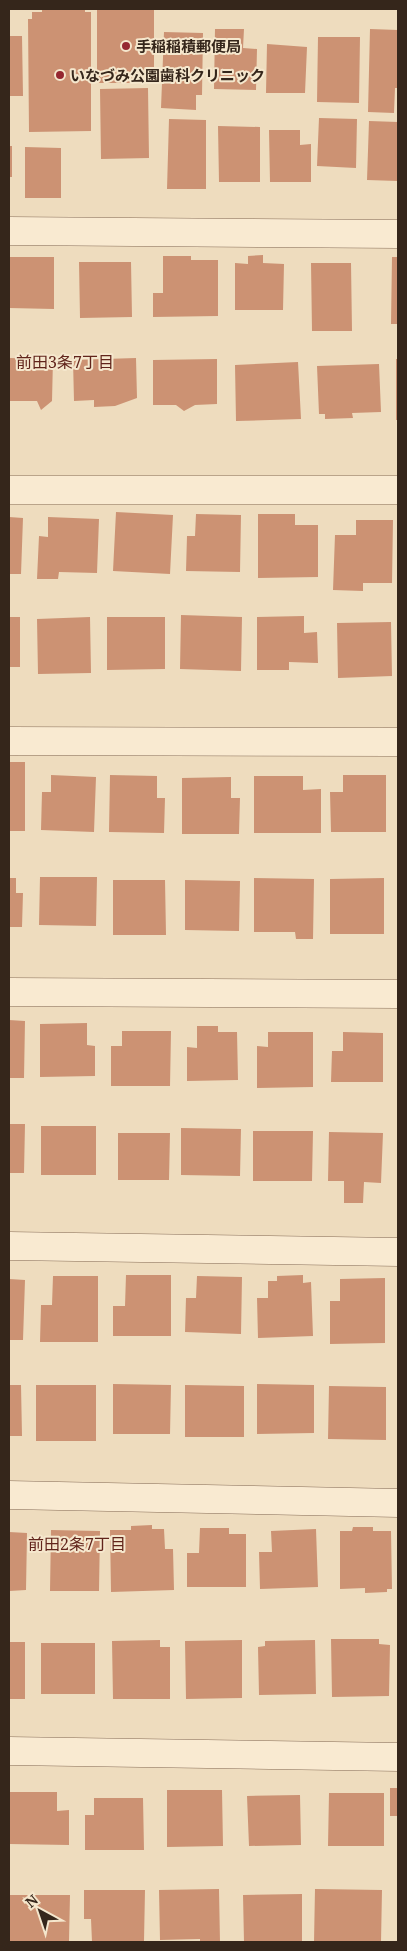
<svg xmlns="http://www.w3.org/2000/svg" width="407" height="1951" viewBox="0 0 407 1951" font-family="'Noto Serif','Noto Sans JP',serif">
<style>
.building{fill:#cc9273}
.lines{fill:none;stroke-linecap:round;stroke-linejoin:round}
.minor-casing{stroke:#866c57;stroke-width:29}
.minor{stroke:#f9ead1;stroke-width:28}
.poi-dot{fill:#952730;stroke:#f5e7cd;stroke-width:2}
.labels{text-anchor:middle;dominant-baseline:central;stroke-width:4;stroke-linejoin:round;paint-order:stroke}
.poi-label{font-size:15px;font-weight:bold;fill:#35261b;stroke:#f5e7cd;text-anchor:start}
.neighbourhood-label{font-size:16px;fill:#61241b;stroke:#f5e7cd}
</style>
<rect width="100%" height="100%" fill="#eedcbe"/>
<path class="building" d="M42,9H85V12H91V131L29,132L28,19H32V12H42Z
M97,9H154V83H97Z
M215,29H244L243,48L257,49L256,90L214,89Z
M370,29L398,30V88H395L394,113L368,112Z
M164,32L203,33L202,95H196V110L161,108Z
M9,36H22L23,96H9Z
M318,37H360L359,103L317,102Z
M267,44L307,47L305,93H266Z
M148,88L149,158L101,159L100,89Z
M319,118L357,119L356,168L317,166Z
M169,119L206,120V189H167Z
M369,121L398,122V181L367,180Z
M218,126L260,127V182H219Z
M269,130H300V145L311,144V182H270Z
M9,146H12V177H9Z
M25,147L61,148V198H25Z
M263,255V263L284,264L283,310H235V263L248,264V256Z
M163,256H191V260H218V316L153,317V293H163Z
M9,257H54V309L9,308Z
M392,257H398V324H391Z
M79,262H131L132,317L80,318Z
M311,263H351L352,331H312Z
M9,358L53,359L52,401L41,410L37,401H9Z
M136,358L137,398L115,406L94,407V400L74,401L73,360Z
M217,359V404L195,405L184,411L176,405H153V360Z
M396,359H398V420H396Z
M298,362L301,419L236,421L235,365Z
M379,364L381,412L352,413L353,418L325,419V414H319L317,366Z
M116,512L173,515L170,574L113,571Z
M196,514L241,515L240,572L186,571L187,536H195Z
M258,514H295V525H318V577L258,578Z
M9,517L23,518L21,574H9Z
M48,517L99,519L97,573L59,572L58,579H37L39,536L48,537Z
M356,520H393L392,583H363V591L333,590L335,535H356Z
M181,615L242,617L241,671L180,669Z
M304,616V633L317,632L318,663L289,662V670H257V617Z
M9,617H20V667H9Z
M90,617L91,673L38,674L37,619Z
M107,617H165V669L107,670Z
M391,622L392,676L338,678L337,623Z
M9,762H25V831H9Z
M51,775L96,777L94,832L41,830L42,792H51Z
M110,775L157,776V798H165L164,833L109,832Z
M343,775H386V832H331L330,792H343Z
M254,776H303V790L321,789V833H254Z
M231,777V798H240L239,834H182V778Z
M40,877H97L96,926L39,925Z
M9,878H16V893H23L22,927H9Z
M254,878L314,879L313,939H296L295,932H254Z
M384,878V934H330V879Z
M113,880H165L166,935H113Z
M185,880L240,881L239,931L185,930Z
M9,1020L25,1021L24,1078H9Z
M87,1023V1045L95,1046V1076L40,1077V1024Z
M197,1026H218V1032H237L238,1080L187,1081V1047L197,1048Z
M122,1031H171L170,1086H111V1046H122Z
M268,1032H313V1087L257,1088V1046L268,1047Z
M343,1032L383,1033V1082H331L332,1051H343Z
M9,1124H25L24,1173H9Z
M41,1126H96V1175H41Z
M181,1128L241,1129L240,1176L181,1175Z
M253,1131H313L312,1181H253Z
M329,1132L383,1133L381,1183L364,1182L363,1203H344V1181H328Z
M118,1133H170L169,1180H118Z
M126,1275H171V1336H113V1306H125Z
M303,1275V1283L311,1282L313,1336L258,1338L257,1298H268V1281H277V1276Z
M53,1276H98V1342H40L41,1305H52Z
M197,1276L242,1277L241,1334L185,1332L186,1298H196Z
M385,1278V1343L330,1344V1301H340V1279Z
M9,1279L25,1280L23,1340H9Z
M113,1384L171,1385L170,1434H113Z
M257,1384L314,1385V1433L257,1434Z
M9,1385H21L22,1436H9Z
M36,1385H96V1441H36Z
M185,1385L244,1386V1437H185Z
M329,1386L386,1387V1440L328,1439Z
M152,1525V1529H164L165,1549H173L174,1590L111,1592L110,1530H131V1526Z
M353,1527H373V1531H391L392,1589H387V1592L365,1593V1588L340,1589V1531H352Z
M200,1528H229V1534H246V1587H187V1553H199Z
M316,1529L318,1587L260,1589L259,1552H272L271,1531Z
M51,1530L100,1531L99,1591H50Z
M9,1532L27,1533L26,1590L9,1591Z
M331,1639H379V1644L390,1645L389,1696L332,1697Z
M160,1640V1647H170V1699H113L112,1641Z
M242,1640V1698L186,1699L185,1641Z
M315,1640L316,1694L259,1695L258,1647L265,1646V1641Z
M9,1642H25V1699H9Z
M41,1643H95V1694H41Z
M390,1788H398V1816H390Z
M167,1790H222L223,1846L167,1847Z
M9,1792H57V1811L69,1810V1845L9,1844Z
M329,1793H384V1846H328Z
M300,1795L301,1845L249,1846L247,1796Z
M94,1798H143L144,1850H85V1815H94Z
M219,1889L220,1942H200V1939L160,1940L159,1890Z
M315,1889L382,1890L381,1942H314Z
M84,1890H145L144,1941L92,1942L91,1919H84Z
M302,1894V1942H244L243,1895Z
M9,1895H70L69,1941H9Z"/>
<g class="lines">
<g class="minor-casing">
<path id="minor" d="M9,231L398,234
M9,490H398
M9,741L398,742
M9,992L398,994
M9,1246L398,1252
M9,1495L398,1503
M9,1751L398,1757"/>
</g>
<use href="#minor" class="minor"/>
</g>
<g class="poi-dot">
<circle cx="126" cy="46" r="5"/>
<circle cx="60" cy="75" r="5"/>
</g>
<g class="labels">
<g class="poi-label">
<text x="136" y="46">手稲稲積郵便局</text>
<text x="70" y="75">いなづみ公園歯科クリニック</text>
</g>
<g class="neighbourhood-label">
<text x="65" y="362">前田3条7丁目</text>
<text x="77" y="1544">前田2条7丁目</text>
</g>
</g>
<rect width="407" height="1951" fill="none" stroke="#35261b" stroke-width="20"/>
<g transform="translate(40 1911) rotate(320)" stroke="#f5e7cd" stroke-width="4" paint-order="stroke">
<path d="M0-4L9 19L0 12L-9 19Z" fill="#35261b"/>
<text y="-8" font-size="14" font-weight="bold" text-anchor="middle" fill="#35261b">N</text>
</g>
</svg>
